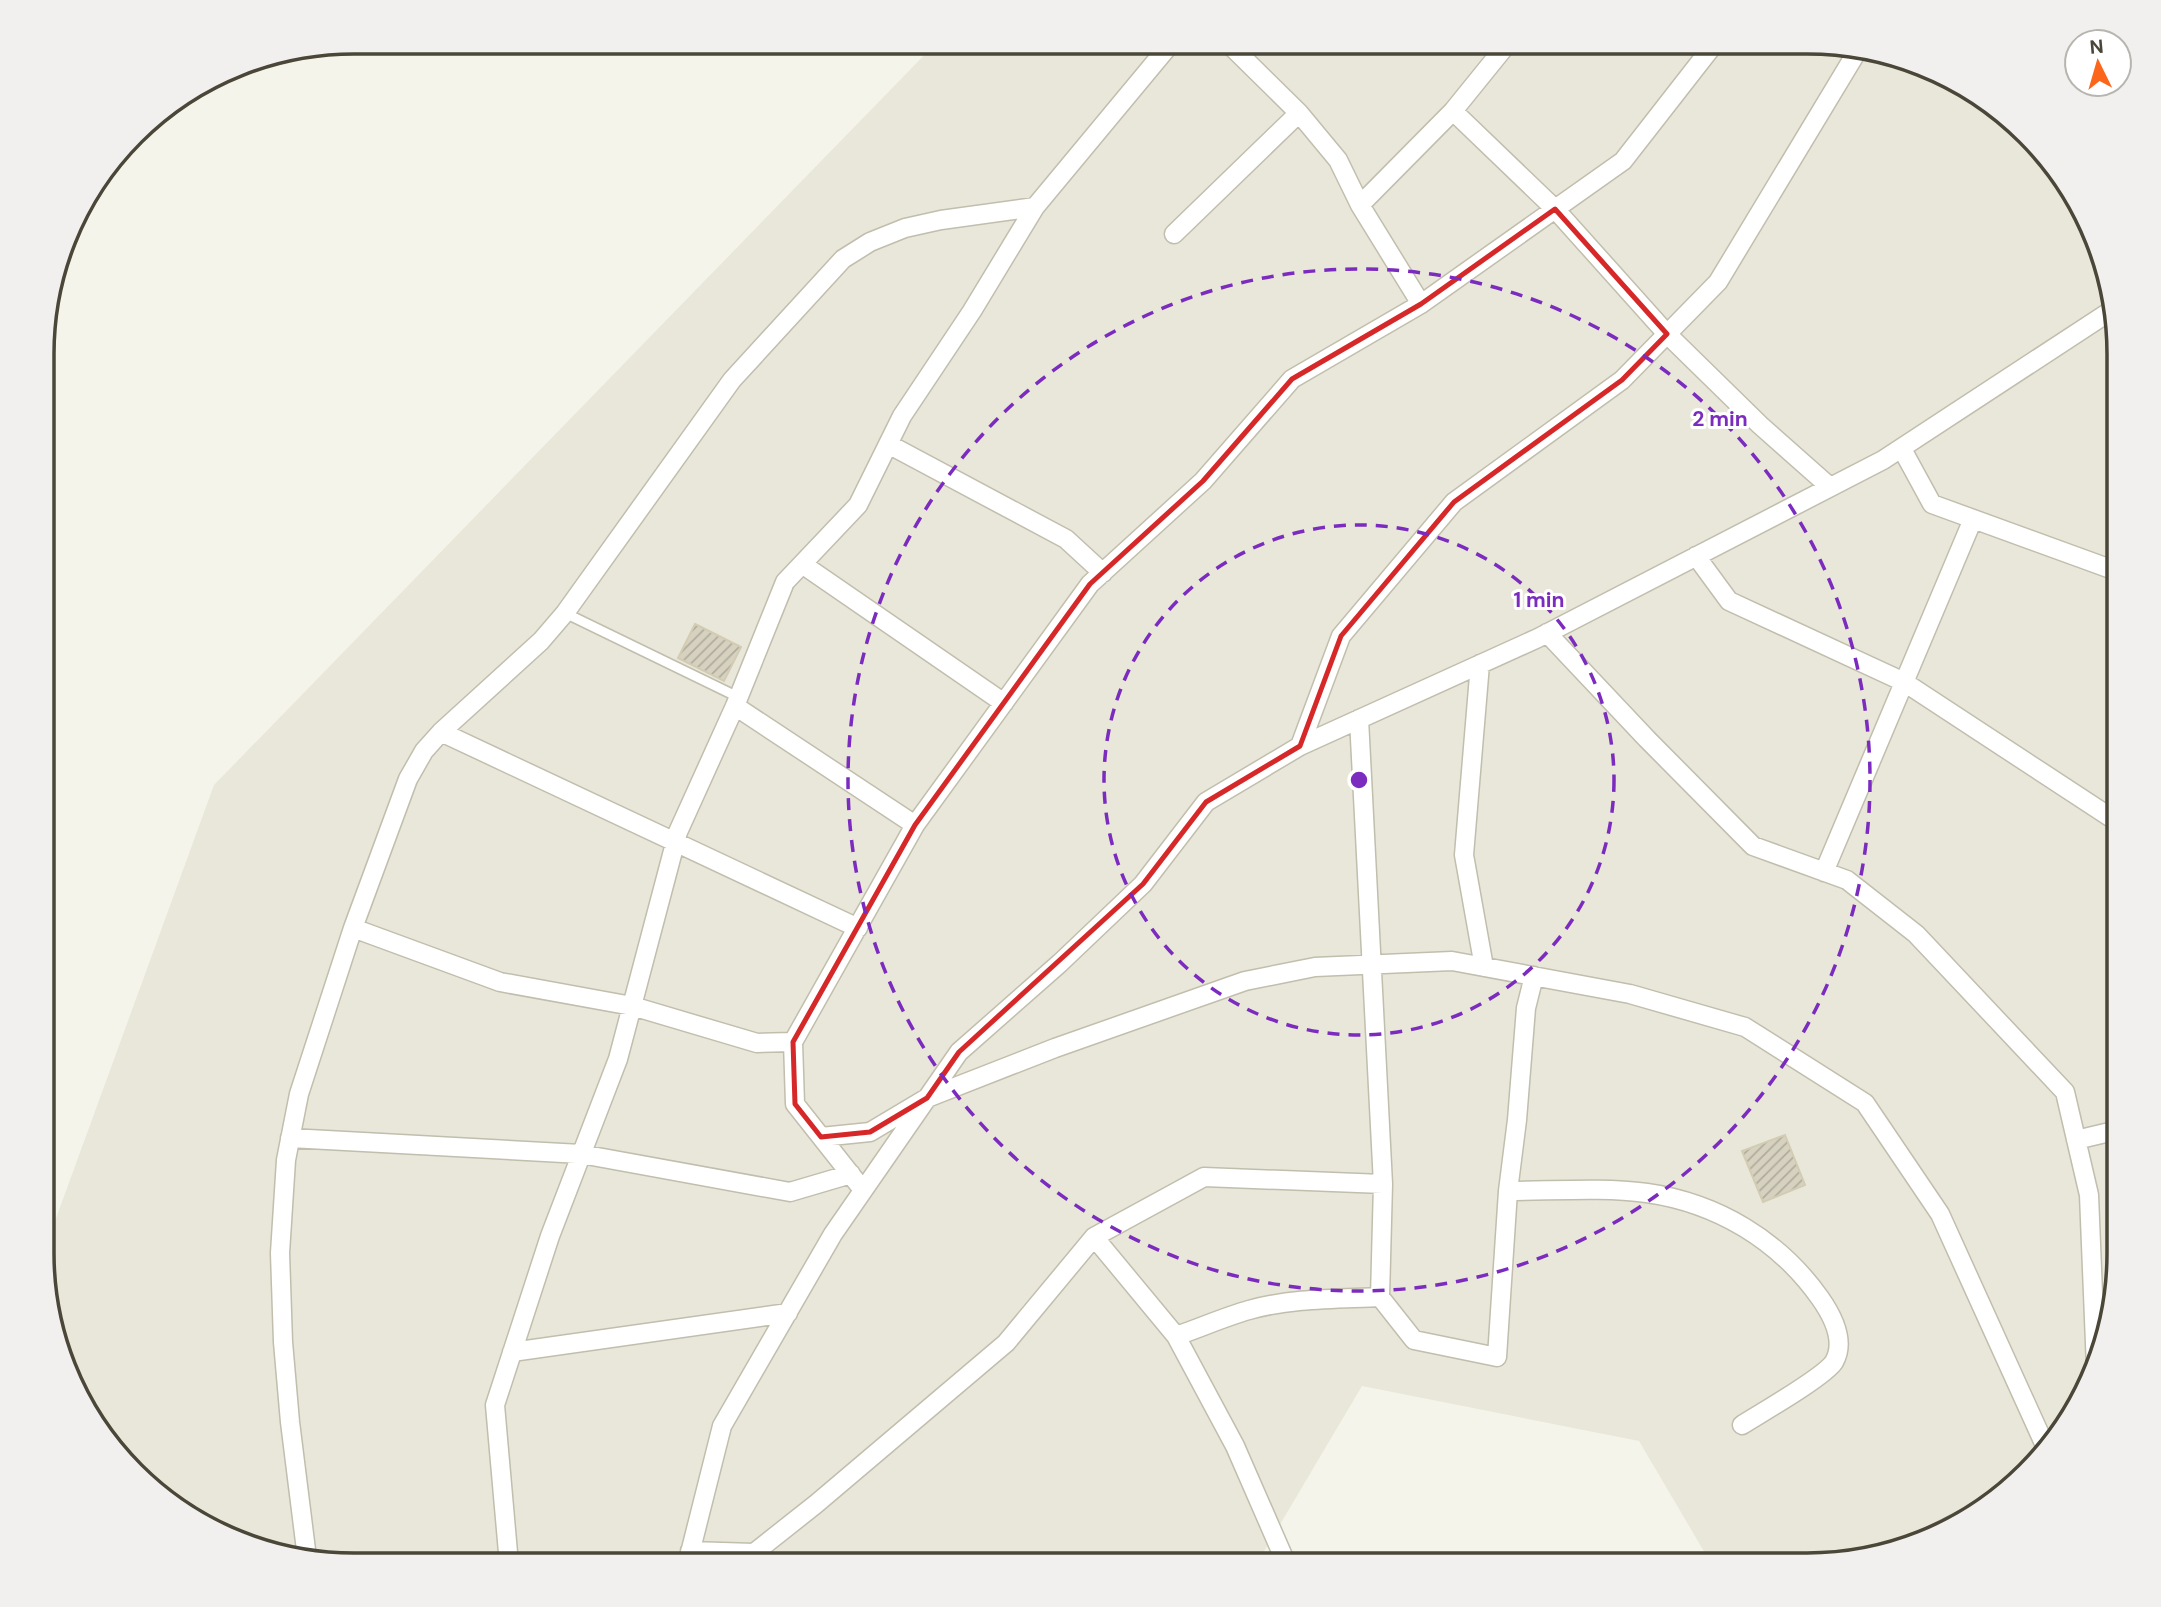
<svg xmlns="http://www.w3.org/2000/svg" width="2161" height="1607" viewBox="0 0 2161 1607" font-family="'DM Sans',sans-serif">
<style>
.residential{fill:#e9e7d9}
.building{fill:url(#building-hatch);stroke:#d2ccb3;stroke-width:2}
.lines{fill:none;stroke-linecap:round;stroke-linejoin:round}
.service-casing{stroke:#c1bead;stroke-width:12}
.minor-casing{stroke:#c1bead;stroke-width:21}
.service{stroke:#fff;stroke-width:9}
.minor{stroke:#fff;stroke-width:18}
.marked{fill:none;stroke:#d62828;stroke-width:5;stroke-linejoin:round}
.ring{fill:none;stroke:#7b2cbf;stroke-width:3.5;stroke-dasharray:12 9}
.rim{fill:none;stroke:#4a4638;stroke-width:3.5}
.centre{fill:#7b2cbf;stroke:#fff;stroke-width:3.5}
.ring-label{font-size:21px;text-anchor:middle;font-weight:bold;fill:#7b2cbf;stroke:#fff;stroke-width:6;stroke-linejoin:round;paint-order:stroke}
</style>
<defs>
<pattern id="building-hatch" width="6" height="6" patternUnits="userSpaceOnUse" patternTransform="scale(1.75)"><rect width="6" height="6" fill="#d7d2c0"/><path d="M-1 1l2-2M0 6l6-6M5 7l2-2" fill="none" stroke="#b0ac9d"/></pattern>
</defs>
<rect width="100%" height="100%" fill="#f5f4eb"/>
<path class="residential" d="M937,42L1827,43L1926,66L2012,119L2087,216L2119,354L2118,1274L2095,1373L2042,1458L1945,1533L1807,1565H1712L1639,1441L1362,1386L1256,1565L334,1564L235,1541L149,1488L74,1391L43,1274V1254L214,785Z"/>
<path class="building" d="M695,624L741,647L724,681L678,658Z
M1785,1135L1805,1185L1763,1202L1742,1151Z"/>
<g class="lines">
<g class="service-casing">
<path id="service" d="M565,613L738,697"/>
</g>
<g class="minor-casing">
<path id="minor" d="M1227,42L1299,113L1338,160L1360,205L1421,304
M1453,111L1555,209L1667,334L1760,425L1830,487
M1360,205L1453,111L1508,43
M1174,234L1299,113
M888,444L1066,539L1103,573
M1902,449L1932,504L2119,572
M1696,556L1729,601L1904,682L2119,823
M802,564L1004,703
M1547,633L1647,739L1753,846L1847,880L1916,934L2065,1092L2089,1195L2096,1368
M1480,664L1464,855L1484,967
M735,706L915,825
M1359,719L1383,1184L1380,1297L1414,1340L1497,1357L1508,1191L1517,1120L1526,1008L1534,976
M441,732L858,928
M1300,746L1341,636L1454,502L1622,380L1718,282L1858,50
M1824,872L1973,519
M353,928L500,982L632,1006L757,1043L793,1042
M821,1137L870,1132L927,1098L1055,1048L1245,981L1315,967L1452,961L1630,994L1745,1027L1865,1103L1940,1214L2047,1450
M290,1138L581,1154L790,1192L851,1174
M2076,1140L2118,1130
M863,1190L795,1104L793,1042L915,825L1090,584L1203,481L1292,379L1421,304L1623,161L1715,43
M1508,1191C1554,1191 1602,1187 1647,1193C1717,1203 1779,1240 1820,1298C1832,1315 1846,1341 1834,1362C1824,1377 1761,1413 1742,1425
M1094,1237L1176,1336L1235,1446L1287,1565
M1176,1336C1200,1328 1224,1317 1249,1310C1291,1298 1336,1299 1380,1297
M512,1352L788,1313
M1929,1537L1960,1521
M690,1551L754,1553L816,1504L1006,1343L1094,1237L1204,1177L1383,1184
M307,1558L290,1422L283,1342L280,1253L286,1160L299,1094L353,928L408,779L424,751L441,732L541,641L565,613L732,380L843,259L870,242L905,228L941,220L1035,207L1172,42
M509,1564L495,1405L550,1236L618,1059L678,832L735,706L785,582L858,505L902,416L972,311L1035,207
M687,1565L722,1426L833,1234L959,1052L1060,963L1143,884L1206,802L1300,746L1538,638L1883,460L2109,312"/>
</g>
<use href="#service" class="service"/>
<use href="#minor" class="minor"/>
</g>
<path class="marked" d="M1555,209L1667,334L1622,380L1454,502L1341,636L1300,746L1206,802L1143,884L959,1052L927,1098L870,1132L821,1137L795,1104L793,1042L915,825L1090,584L1203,481L1292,379L1421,304Z"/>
<g class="ring">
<circle cx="1359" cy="780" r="255"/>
<circle cx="1359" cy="780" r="511"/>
</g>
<path d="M0 0H2161V1607H0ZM354 54H1807A300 300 0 0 1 2107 354V1253A300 300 0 0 1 1807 1553H354A300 300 0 0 1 54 1253V354A300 300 0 0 1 354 54Z" fill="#f1f0ef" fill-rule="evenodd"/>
<path class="rim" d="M354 54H1807A300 300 0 0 1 2107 354V1253A300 300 0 0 1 1807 1553H354A300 300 0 0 1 54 1253V354A300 300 0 0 1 354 54Z"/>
<circle cx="1359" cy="780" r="10" class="centre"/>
<g class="ring-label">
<text x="1720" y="426">2 min</text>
<text x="1539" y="607">1 min</text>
</g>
<g transform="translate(2098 63) rotate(355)"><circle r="33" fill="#ffffff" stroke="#b7b5af" stroke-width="2"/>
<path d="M0-5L12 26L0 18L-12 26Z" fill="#fb661b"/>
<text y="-10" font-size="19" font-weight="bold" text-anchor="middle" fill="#4a4638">N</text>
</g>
</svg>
